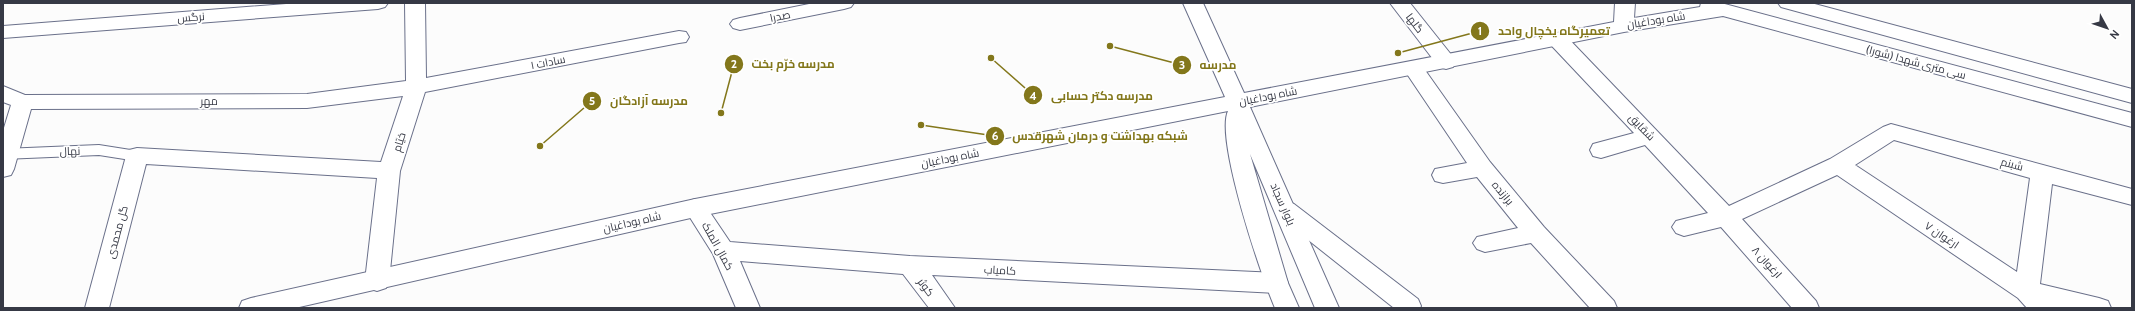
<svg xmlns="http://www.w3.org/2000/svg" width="2135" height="311" viewBox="0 0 2135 311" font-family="Cabin,Cairo,sans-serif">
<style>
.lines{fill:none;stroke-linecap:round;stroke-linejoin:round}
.service-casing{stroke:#6a708a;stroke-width:2}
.minor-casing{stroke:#6a708a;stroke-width:2}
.secondary-casing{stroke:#6a708a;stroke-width:2}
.service{fill:#fff;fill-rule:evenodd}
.minor{fill:#fff;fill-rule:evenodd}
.secondary{fill:#fff;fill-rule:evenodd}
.labels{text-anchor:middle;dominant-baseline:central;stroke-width:3.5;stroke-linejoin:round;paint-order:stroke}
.street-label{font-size:11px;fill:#363945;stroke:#fff}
.leader{fill:none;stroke:#83771b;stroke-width:1.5}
.callout-dot{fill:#83771b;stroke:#fff;stroke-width:1.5}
.mark-label{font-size:12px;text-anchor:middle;font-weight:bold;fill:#fff}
.callout-label{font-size:12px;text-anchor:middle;font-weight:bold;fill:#83771b;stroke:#fff;stroke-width:3.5;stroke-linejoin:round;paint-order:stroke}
</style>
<rect width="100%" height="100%" fill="#fcfcfc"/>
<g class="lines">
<g class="service-casing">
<path id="service" d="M99,145L137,151L142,152L144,156L142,160L137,161L99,155L3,159V149Z"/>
</g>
<g class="minor-casing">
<path id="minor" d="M299,3H388L385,7L378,9L3,38V26Z
M405,3H425L426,78L679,31L686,32L689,37L686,42L679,43L425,92L400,171L389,281L386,288L377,291L368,288L365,281L377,178L146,164L109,308H85L126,156L129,150L137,148L381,162L403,96L307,108L31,109L14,169L11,175L3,177V131L11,105L3,102V86L25,95L307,94L406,81Z
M814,3H854L851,7L844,9L740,30L733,28L730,24L733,20L740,18Z
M1390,3H1410L1453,57L1456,62L1453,67L1446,69L1439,67Z
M1557,33L1564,34L1729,206L1830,159L1883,127L1891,124L2132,189V205L2052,184L2040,284L2099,298L2108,301L2111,308H2027L2018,298L1837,175L1742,219L1816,301L1819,308H1792L1721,227L1684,236L1676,233L1672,227L1676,221L1708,213L1645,145L1601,158L1593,156L1590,150L1593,144L1634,133L1550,44L1547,39L1550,34ZM1894,140L2030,178L2017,272L1855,165Z
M1413,61L1420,63L1490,162L1544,227L1614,301L1617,308H1590L1531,243L1485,252L1477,249L1473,243L1477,237L1518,228L1477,177L1443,183L1435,181L1432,175L1435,169L1467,163L1403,68L1406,63Z
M695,199L703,202L730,242L910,256L1276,273L1285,276L1288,283L1285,290L1276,293L932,275L955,308H929L903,274L740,261L760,308H736L713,254L684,208L687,202Z
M1286,201L1294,204L1418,299L1421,306L1420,308H1394L1278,216L1275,210L1278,204Z"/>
</g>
<g class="secondary-casing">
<path id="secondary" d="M1183,3H1203L1244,93L1614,22L1615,3H1635L1634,18L1700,7L1701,3H1721L2132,113V127L1723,16L1624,32L1250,107L1339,308H1315L1250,154L1288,283L1299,308H1275C1261,276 1215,139 1228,111L695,217L295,308H239L242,301L251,298L695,199L1225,97Z
M1778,3H1811L2132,89V103L1781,7Z"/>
</g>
<use href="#service" class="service"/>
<use href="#minor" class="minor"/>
<use href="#secondary" class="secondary"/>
</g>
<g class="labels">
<g class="street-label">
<text transform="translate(780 16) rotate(-12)">صدرا</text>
<text transform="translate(191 17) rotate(-4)">نرگس</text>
<text transform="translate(1656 20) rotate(-9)">شاه بوداغیان</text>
<text transform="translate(1415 23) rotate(52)">گلها</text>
<text transform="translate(548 62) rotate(-11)">سادات ۱</text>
<text transform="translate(1916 62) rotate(15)">سی متری شهدا (شورا)</text>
<text transform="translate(1268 96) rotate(-11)">شاه بوداغیان</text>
<text x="209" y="101">مهر</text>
<text transform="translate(1642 127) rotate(46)">شقایق</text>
<text transform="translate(399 142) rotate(-73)">خیّام</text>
<text transform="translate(70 151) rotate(-2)">نهال</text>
<text transform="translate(950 158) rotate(-11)">شاه بوداغیان</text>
<text transform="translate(2012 164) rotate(15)">شبنم</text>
<text transform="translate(1503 193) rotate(50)">برازنده</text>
<text transform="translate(1283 204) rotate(66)">بلوار سجاد</text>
<text transform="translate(632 222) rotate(-13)">شاه بوداغیان</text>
<text transform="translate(117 232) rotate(-75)">گل محمدی</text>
<text transform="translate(1942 235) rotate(34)">ارغوان ۷</text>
<text transform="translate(718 246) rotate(61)">کمال الملک</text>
<text transform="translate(1767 262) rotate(48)">ارغوان ۸</text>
<text transform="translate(1000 270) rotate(3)">کامیاب</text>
<text transform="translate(926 287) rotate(53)">کوثر</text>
</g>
</g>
<path class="leader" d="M1398 53L1480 31M721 113L734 64M1110 46L1182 65M991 58L1033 95M540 146L592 101M921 125L995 136"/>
<g class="callout-dot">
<circle cx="1398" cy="53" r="4"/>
<circle cx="721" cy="113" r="4"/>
<circle cx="1110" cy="46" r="4"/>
<circle cx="991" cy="58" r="4"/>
<circle cx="540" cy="146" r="4"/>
<circle cx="921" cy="125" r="4"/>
<circle cx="1480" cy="31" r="10"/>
<circle cx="734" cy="64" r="10"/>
<circle cx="1182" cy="65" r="10"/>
<circle cx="1033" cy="95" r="10"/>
<circle cx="592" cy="101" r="10"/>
<circle cx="995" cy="136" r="10"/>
</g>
<g class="mark-label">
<text x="1480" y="35">1</text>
<text x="734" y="68">2</text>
<text x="1182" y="69">3</text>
<text x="1033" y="100">4</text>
<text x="592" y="105">5</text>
<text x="995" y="140">6</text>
</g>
<g class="callout-label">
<text x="1554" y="35">تعمیرگاه یخچال واحد</text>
<text x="793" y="68">مدرسه خرّم بخت</text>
<text x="1218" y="69">مدرسه</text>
<text x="1102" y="100">مدرسه دکتر حسابی</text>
<text x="649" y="105">مدرسه آزادگان</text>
<text x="1100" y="140">شبکه بهداشت و درمان شهرقدس</text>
</g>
<rect width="2135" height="311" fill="none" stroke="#363945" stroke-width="8"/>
<g transform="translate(2107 28) rotate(130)" stroke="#ffffff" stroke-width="3" paint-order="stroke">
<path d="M0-3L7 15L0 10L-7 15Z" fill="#363945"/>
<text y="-6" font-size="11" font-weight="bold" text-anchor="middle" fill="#363945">N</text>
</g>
</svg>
